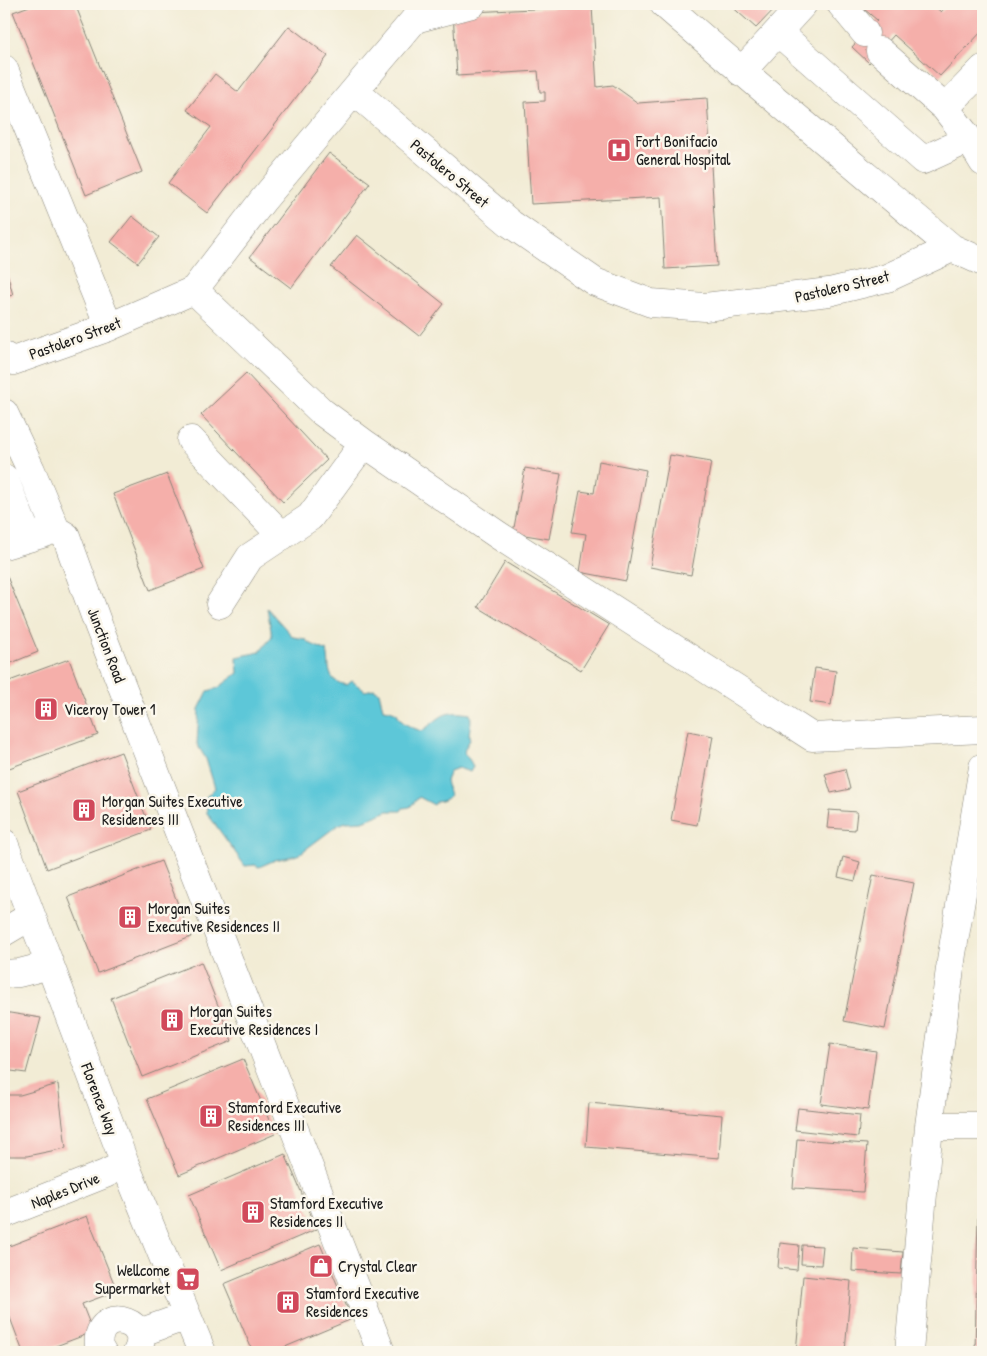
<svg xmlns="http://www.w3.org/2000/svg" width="987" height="1356" viewBox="0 0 987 1356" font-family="'Patrick Hand',sans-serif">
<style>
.water{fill:#5dc7d8;stroke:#3c727a}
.building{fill:#f5afaa}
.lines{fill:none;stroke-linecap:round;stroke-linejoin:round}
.minor-casing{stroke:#878478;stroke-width:29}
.minor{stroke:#fff;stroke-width:28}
.labels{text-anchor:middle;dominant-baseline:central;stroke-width:5;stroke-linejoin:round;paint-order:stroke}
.poi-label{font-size:16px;fill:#1c1c1c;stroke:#fbf7ec;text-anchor:start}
.street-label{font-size:16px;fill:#1c1c1c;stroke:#fbf7ec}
</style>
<rect width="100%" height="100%" fill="#fbf7ec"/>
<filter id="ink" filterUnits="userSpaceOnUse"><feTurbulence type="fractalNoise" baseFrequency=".02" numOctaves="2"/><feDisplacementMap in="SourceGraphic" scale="10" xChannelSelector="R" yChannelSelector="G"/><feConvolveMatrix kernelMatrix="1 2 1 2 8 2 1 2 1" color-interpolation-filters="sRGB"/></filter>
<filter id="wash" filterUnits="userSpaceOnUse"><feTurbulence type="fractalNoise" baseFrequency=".0096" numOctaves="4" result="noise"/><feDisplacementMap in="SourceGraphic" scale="20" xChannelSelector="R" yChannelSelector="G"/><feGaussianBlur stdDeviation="1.12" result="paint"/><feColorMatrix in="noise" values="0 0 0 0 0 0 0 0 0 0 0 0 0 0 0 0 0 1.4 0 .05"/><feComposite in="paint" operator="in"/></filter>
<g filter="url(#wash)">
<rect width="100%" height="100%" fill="#f2ecd5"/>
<path class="water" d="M267,608L293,637L305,639L309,643L327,651C331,666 324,681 347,685L352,681L365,691L374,689L379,692L383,709L390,710L397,713C400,724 413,728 422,731C443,716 442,710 470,714C473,725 467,731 470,740C458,758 468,752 473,767L470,772L458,768L450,771L446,781L450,796L442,801L436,802L434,805L419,797L410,807L403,808L401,811H388L363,821L346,822L338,825L298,855L275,860L259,867L255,865L245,866L207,813L206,797L215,788L206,759L197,744L199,709L208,691L218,688L238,673L237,657L260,652L272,636Z"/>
<g id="blocks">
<path class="building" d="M35,4H75L142,172L86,195L13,12Z
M729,4H779L756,28Z
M858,4H932L941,12L948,4H983V30L940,76L894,35L869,63L852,47L877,20Z
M592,6L597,87L613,85L638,103L707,98L717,266L665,269L661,197L531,204L525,102L545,101V92H540L538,71L457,76L453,13Z
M289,26L328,56L207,213L168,183L211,127L187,110L215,74L238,92Z
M329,153L370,183L291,288L250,257Z
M132,216L159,237L138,263L111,242Z
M357,235L444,304L419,336L331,267Z
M4,262L13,295L4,297Z
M246,373L327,460L283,502L201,415Z
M670,455L711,462L691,575L650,567Z
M599,461L646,470L626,581L580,572L586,534L572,532L580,491L594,493Z
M525,468L561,474L549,539L513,533Z
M167,474L204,569L150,590L113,494Z
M505,562L609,625L581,670L478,607Z
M6,574L38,652L4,666V575Z
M69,659L98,735L4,770V683Z
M815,668L836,671L831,705L810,702Z
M688,731L713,736L697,825L671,820Z
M121,752L151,830L47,869L18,791Z
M845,769L850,789L831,793L825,774Z
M829,810L857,812L855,830L827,828Z
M843,857L860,862L855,881L838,877Z
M161,861L191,937L98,973L68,897Z
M873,875L914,883L885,1029L844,1021Z
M201,962L232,1041L142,1077L111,998Z
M4,1012L41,1018L26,1073L4,1070Z
M830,1044L876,1051L868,1110L821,1104Z
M243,1059L275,1134L179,1175L147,1099Z
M58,1084L66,1148L27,1156H4V1095H20Z
M589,1103L722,1115L719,1158L586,1147Z
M798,1108L860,1115L858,1137L795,1130Z
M797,1139L867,1144L863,1192L793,1188Z
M285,1154L317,1229L221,1270L189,1195Z
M979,1168H983V1352H975Z
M87,1216L117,1291L82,1304L93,1332L40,1352H23L4,1302V1248Z
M780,1243L799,1245L797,1270L778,1268Z
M320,1244L352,1319L273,1352H253L224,1284Z
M802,1245L823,1246L821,1265L801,1264Z
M853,1248L903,1252L901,1274L852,1271Z
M803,1276L851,1281L845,1352H796Z"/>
</g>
</g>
<g filter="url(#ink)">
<use href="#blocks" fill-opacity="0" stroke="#878478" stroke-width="1"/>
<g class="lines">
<g class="minor-casing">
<path id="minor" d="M664,4C759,87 856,167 952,248
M841,4L865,33
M415,19L472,4
M778,32L923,160L969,139
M880,51L945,108L969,139L983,162
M4,69L109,327
M741,72L803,4
M354,91L511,224L595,282L651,303L705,307L829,292L887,278L952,248L983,262
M945,108L983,69
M194,290L322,412L364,443L498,535L812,737L983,729
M4,356L13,361L109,327L194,290L263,200L354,91L415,19L432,4
M4,413L31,470L56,530
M191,440L282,536
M4,478L28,537
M56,530L66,536L99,627L381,1352
M4,545L45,533
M220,604L250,557L310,517L364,443
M4,843L125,1164L202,1352
M4,932L31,916
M4,974L19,973L50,965
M929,1126H983
M4,1214L105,1174L125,1164
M139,1333L187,1316
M102,1352C98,1347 98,1343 99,1337C105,1306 153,1323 137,1352
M909,1352L929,1126L952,954L983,767"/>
</g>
<use href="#minor" class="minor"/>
</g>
</g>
<defs>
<g id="hospital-square" transform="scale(1.25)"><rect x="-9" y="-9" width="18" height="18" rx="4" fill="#d1495b" stroke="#fbf7ec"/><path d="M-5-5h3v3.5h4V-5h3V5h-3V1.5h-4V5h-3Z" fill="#fff"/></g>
<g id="building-square" transform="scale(1.25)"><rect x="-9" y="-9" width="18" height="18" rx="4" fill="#d1495b" stroke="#fbf7ec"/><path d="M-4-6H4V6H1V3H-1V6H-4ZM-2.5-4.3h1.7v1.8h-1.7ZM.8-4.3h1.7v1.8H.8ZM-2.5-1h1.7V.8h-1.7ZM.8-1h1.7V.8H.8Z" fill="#fff"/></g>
<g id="shop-square" transform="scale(1.25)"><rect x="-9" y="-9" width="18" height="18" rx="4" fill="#d1495b" stroke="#fbf7ec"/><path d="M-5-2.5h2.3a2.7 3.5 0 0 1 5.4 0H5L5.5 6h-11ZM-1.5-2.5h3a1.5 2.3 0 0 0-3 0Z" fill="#fff"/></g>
<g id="supermarket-square" transform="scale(1.25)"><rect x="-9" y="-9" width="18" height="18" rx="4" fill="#d1495b" stroke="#fbf7ec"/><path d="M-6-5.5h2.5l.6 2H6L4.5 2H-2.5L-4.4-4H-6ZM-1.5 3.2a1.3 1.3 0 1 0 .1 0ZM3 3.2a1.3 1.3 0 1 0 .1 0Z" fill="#fff"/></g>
</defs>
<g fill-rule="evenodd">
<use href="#hospital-square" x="619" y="150"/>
<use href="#building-square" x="46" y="709"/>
<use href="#building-square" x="84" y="810"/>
<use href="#building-square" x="130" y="917"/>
<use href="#building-square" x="172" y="1020"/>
<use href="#building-square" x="211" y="1116"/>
<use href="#building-square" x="253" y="1212"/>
<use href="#shop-square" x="321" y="1266"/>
<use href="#supermarket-square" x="188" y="1279"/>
<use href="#building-square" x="288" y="1302"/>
</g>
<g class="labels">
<g class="poi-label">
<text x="636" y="141">Fort Bonifacio<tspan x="636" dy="18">General Hospital</tspan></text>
<text x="64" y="709">Viceroy Tower 1</text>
<text x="102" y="801">Morgan Suites Executive<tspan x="102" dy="18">Residences III</tspan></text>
<text x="148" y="908">Morgan Suites<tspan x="148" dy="18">Executive Residences II</tspan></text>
<text x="190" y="1011">Morgan Suites<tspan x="190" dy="18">Executive Residences I</tspan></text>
<text x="228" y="1107">Stamford Executive<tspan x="228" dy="18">Residences III</tspan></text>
<text x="270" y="1203">Stamford Executive<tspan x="270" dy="18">Residences II</tspan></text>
<text x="338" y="1266">Crystal Clear</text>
<text x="170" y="1270" text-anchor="end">Wellcome<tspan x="170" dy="18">Supermarket</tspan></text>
<text x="306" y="1293">Stamford Executive<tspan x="306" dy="18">Residences</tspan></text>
</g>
<g class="street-label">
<text transform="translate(450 173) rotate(40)">Pastolero Street</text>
<text transform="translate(842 286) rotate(-13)">Pastolero Street</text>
<text transform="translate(75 338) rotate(-20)">Pastolero Street</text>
<text transform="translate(107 645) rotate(69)">Junction Road</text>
<text transform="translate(100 1099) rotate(69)">Florence Way</text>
<text transform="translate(65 1190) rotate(-22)">Naples Drive</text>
</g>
</g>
<rect width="987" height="1356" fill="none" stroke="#fbf7ec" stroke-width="20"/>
</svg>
